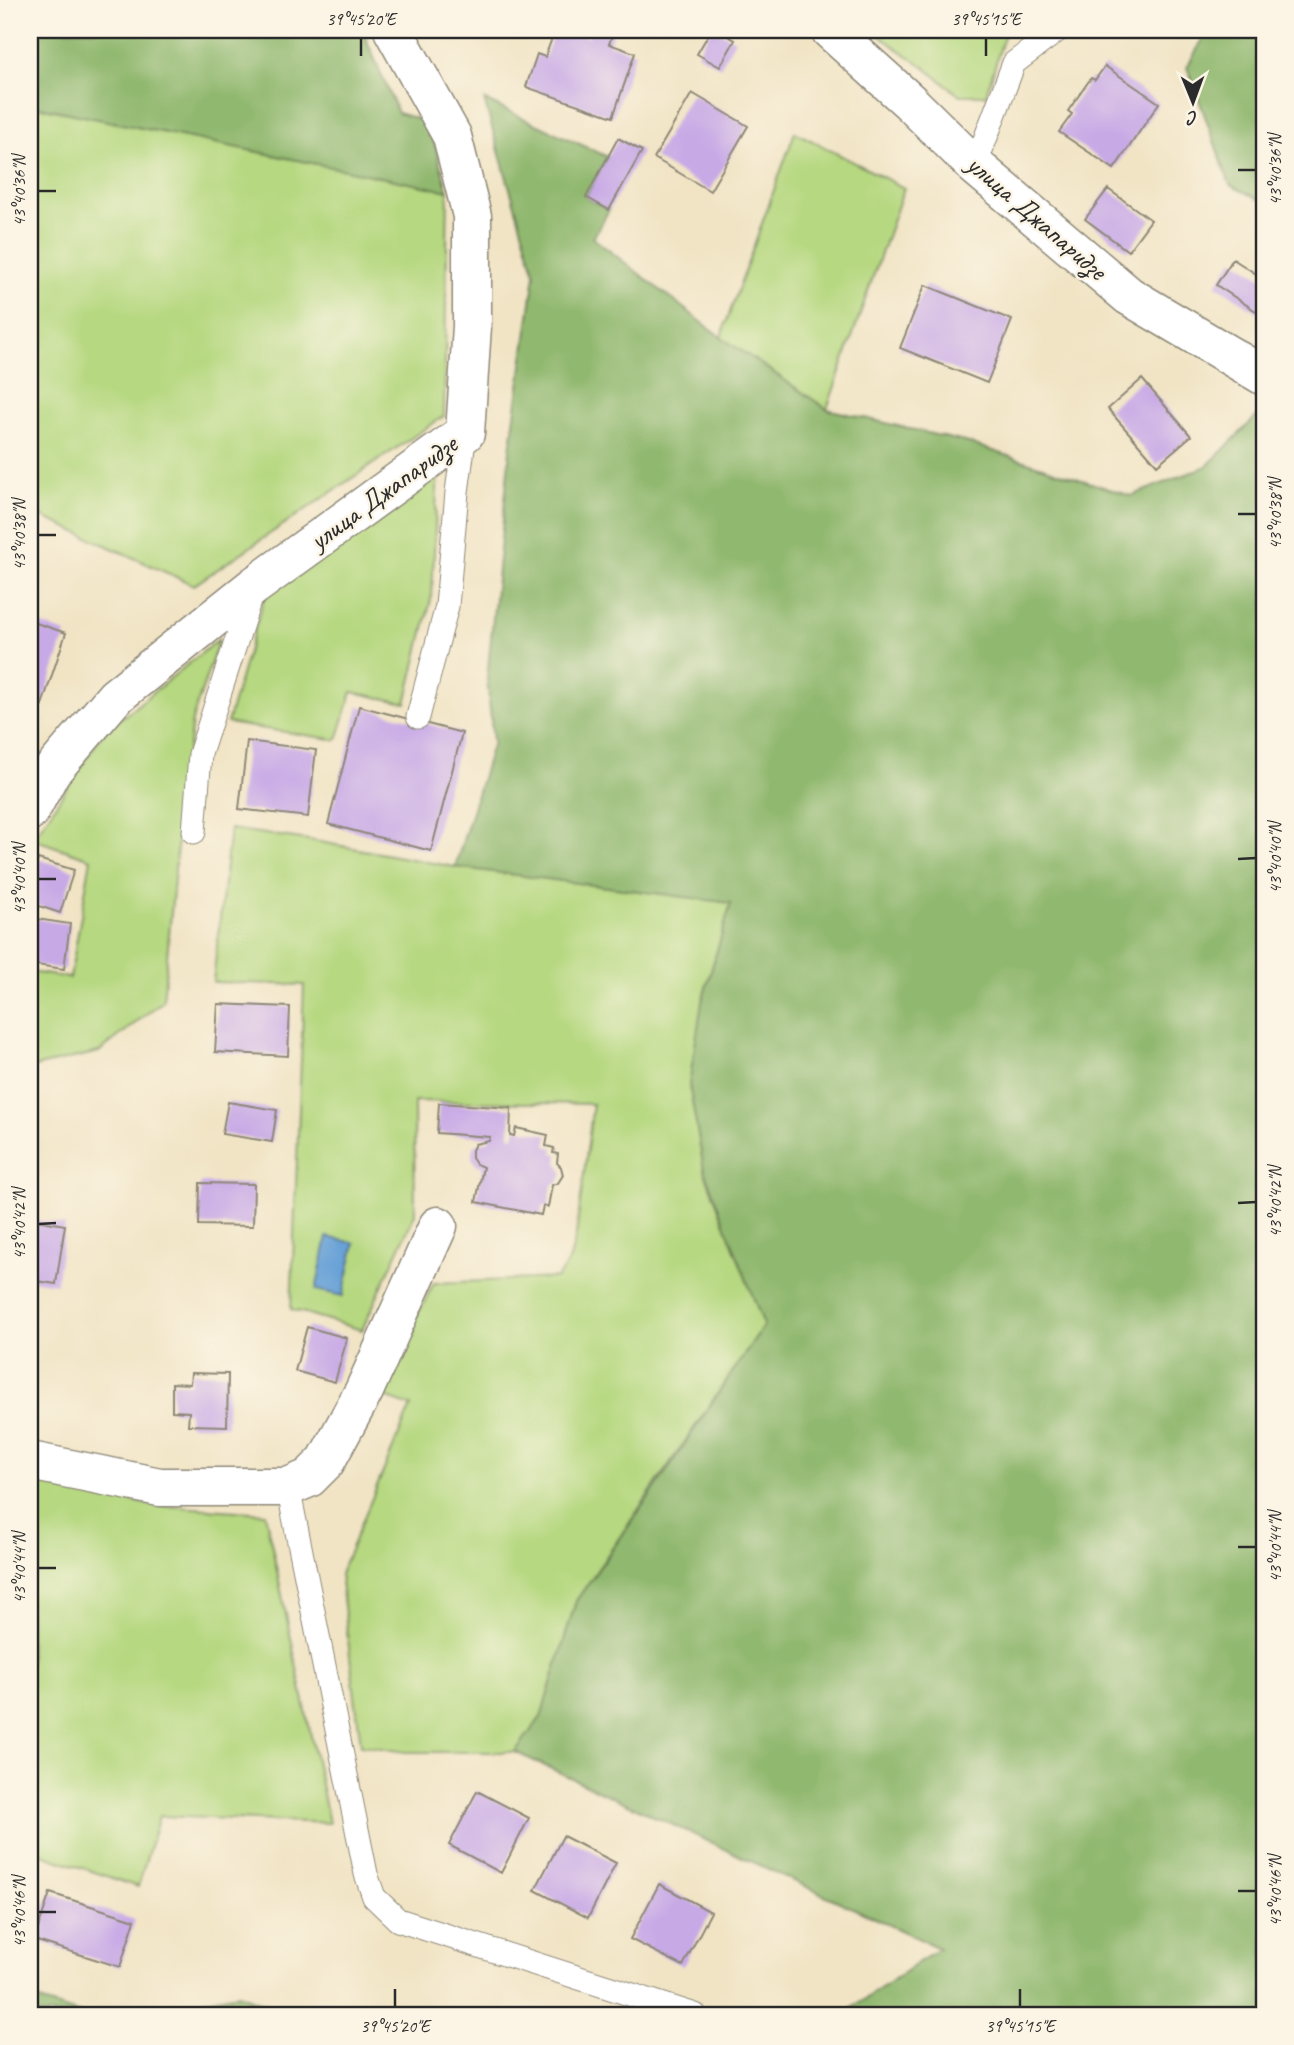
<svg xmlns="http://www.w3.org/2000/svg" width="1294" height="2045" viewBox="0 0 1294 2045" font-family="Caveat,sans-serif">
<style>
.green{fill:#b6d880;stroke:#708256;stroke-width:2}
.forest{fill:#90b86e;stroke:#5e724c;stroke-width:2}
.water{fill:#67a1d7;stroke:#496681;stroke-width:2}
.building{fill:#c7a9e6}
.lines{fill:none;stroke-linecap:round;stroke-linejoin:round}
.service-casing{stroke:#8e8878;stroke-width:25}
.minor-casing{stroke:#8e8878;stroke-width:41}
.service{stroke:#fff;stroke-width:23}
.minor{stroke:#fff;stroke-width:38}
.ticks{fill:none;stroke:#2b2b2b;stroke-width:2.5}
.labels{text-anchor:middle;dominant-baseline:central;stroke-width:5;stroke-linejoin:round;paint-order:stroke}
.street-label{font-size:28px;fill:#2b2b2b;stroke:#fcf5e5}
.neatline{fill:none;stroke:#2b2b2b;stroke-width:2.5}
.ticks-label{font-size:18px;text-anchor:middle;fill:#2b2b2b}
</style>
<rect width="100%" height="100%" fill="#fcf5e5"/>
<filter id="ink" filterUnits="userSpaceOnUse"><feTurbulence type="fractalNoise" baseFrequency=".0143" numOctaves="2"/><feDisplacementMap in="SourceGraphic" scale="14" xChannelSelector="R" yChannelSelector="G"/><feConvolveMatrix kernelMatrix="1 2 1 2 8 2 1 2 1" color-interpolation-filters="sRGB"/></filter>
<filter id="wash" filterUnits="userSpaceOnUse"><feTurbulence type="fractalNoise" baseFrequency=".00686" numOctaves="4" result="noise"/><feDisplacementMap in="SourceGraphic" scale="28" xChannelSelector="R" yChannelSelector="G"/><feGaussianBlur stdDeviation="1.57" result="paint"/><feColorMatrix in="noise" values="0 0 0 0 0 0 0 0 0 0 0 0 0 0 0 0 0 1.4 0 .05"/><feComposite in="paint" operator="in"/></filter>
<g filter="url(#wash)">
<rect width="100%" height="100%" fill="#f1e4c5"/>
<path class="green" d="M871,30H1006L986,95H959L924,67Z
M30,105L448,191L444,416L194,585L30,511Z
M795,132L904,188L827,409L721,337Z
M438,467L432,595L406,703L352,692L337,740L227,723L265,594Z
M219,639L192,720L180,814L163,1001L99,1052L30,1068V972L70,978L91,859L33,839L103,733Z
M230,829L309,840L455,867L731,903L702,1002L704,1170L764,1325L576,1601L541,1717L515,1752H405L361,1745L340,1574L411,1406L376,1394L434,1283L557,1278L570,1259L576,1235L593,1104L414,1101L415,1214L362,1330L291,1309L304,985L213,982Z
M30,1478L150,1505L265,1513L329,1823L159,1816L138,1887L39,1853L30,1869Z"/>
<path class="forest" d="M30,30H351L363,32L398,113L428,122L448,191L30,105Z
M1208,30H1264V202L1230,185L1187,67Z
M484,100L608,157L586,197L609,210L593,238L721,337L827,409L969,443L1131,496L1207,466L1259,414H1264V2015H842L939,1948L515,1752L541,1717L576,1601L654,1490L764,1325L704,1170L689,1084L702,1002L731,903L455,867L493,742L487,678L510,450L535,274Z
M238,1994L294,2015H123Z
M30,1998L83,2015H30Z"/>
<path class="water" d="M327,1237L355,1243L343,1296L316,1290Z"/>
<g id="blocks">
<path class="building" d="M555,30H568L588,37L591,30H603L613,33L609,44L635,53L613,117L526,87L537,54L545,57Z
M711,30H717L735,40L720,67L697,54Z
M1105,66L1159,103L1114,169L1059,132L1072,114L1068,111L1091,78L1095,80Z
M692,93L748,126L710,191L654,158Z
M618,138L642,151L609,210L586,197Z
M1108,189L1151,220L1128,251L1085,219Z
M1233,259L1264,279V311L1262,315L1216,285Z
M925,285L1012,320L987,383L900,348Z
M1142,379L1191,436L1157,465L1108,409Z
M30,621L66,633L38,717L30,715Z
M359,706L462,733L431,851L328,824Z
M247,741L316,750L308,817L239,809Z
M38,859L74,870L60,913L30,903V885Z
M30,918L70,924L64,969L30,964Z
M218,1004L290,1007L288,1056L215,1052Z
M228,1102L277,1110L272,1142L222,1134Z
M439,1103L511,1108L510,1135L514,1136L516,1128L548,1135L546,1146L554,1148L553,1153L558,1154L557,1163L561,1167L563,1175L558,1183L552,1185L548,1207L543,1206L541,1215L476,1202L483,1167L476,1164L472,1158V1150L475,1144L489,1141L490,1137L437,1133Z
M200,1183L254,1184L253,1226L199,1225Z
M30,1219L65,1225L56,1284L30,1280Z
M307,1327L347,1338L335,1382L295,1371Z
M191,1373L228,1374L227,1426L188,1425L189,1412L172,1411V1383L190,1384Z
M477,1791L529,1818L501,1873L449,1845Z
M563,1836L616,1863L588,1918L535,1890Z
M659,1884L711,1912L683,1966L630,1939Z
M50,1893L135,1920L120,1967L34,1940Z"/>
</g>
</g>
<g filter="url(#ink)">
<use href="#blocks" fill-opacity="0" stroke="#8e8878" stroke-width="2"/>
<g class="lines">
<g class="service-casing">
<path id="service" d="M975,166L1014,63L1058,30
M418,717L447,606L457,492L465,433
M194,832L200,754L253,589
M288,1487L366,1874L374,1897L398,1920L695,2015"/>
</g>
<g class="minor-casing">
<path id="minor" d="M830,30L910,102L975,166L1129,296L1264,376
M30,811L51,772L115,697L254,586L465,433L472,326V216L452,136L393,30
M30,1461L160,1487H288L309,1478L326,1461L364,1391L438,1226"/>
</g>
<use href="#service" class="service"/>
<use href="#minor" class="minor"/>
</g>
</g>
<path class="ticks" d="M361,38V56M986,38V56M1238,170H1256M38,191H56M1238,514H1256M38,535H56M1238,859L1256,858M38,879H56M1238,1203L1256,1202M38,1224L56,1223M1238,1547H1256M38,1568H56M1238,1891H1256M38,1912H56M395,1989V2007M1020,1989V2007"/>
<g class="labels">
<g class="street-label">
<text transform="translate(1037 217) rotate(41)">улица Джапаридзе</text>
<text transform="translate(383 492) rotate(-36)">улица Джапаридзе</text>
</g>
</g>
<rect width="1294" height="2045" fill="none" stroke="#fcf5e5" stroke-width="77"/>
<g transform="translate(1193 102) rotate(179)" stroke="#fcf5e5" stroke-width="5" paint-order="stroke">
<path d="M0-5L12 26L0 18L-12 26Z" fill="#2b2b2b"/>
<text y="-10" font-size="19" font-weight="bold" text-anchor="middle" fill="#2b2b2b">С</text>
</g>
<rect x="38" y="38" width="1218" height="1969" class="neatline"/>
<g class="ticks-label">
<text x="361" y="25">39°45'20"E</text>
<text x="986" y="25">39°45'15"E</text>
<text transform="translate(1275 170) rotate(-90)" y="6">43°40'36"N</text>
<text transform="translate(19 191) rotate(-90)" y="6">43°40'36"N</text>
<text transform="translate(1275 514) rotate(-90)" y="6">43°40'38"N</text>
<text transform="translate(19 535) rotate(-90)" y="6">43°40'38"N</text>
<text transform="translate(1275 858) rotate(-90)" y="6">43°40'40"N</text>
<text transform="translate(19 879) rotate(-90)" y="6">43°40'40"N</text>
<text transform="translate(1275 1202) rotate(-90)" y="6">43°40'42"N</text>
<text transform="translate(19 1224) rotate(-90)" y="6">43°40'42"N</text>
<text transform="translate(1275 1547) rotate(-90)" y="6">43°40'44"N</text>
<text transform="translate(19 1568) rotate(-90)" y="6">43°40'44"N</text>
<text transform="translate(1275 1891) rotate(-90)" y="6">43°40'46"N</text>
<text transform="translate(19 1912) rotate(-90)" y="6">43°40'46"N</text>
<text x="395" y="2032">39°45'20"E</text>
<text x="1020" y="2032">39°45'15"E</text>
</g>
</svg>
